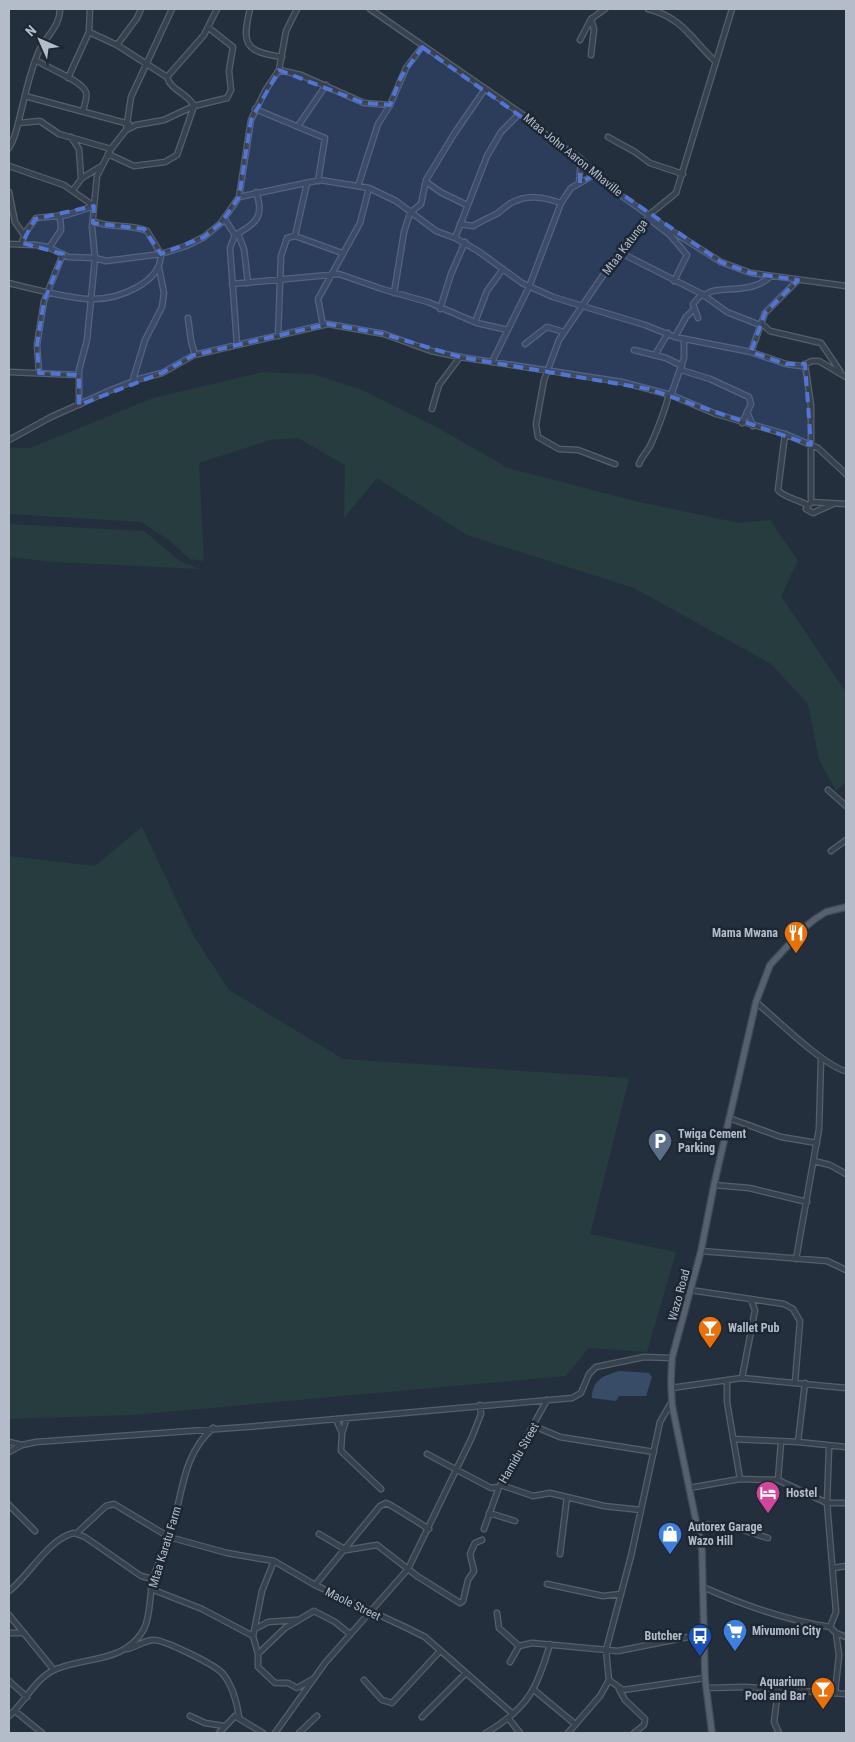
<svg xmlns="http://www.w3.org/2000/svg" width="855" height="1742" font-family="'Roboto Condensed',sans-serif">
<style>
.green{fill:#263c3f}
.water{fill:#394c67}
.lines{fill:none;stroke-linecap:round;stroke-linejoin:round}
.minor-casing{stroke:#565f6c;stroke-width:7}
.major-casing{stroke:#414a57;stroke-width:8}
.minor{stroke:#38414e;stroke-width:4.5}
.major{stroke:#56606e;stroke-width:5.5}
.marked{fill:#5274d3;fill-opacity:0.2;stroke:#5274d3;stroke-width:4;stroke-dasharray:10 6;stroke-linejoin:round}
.labels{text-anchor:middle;stroke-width:5;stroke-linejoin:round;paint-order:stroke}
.street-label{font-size:12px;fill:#b4bcc9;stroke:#1d2633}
.poi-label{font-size:12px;font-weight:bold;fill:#b4bcc9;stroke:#1d2633;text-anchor:start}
</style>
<rect width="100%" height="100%" fill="#242f3e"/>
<!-- green -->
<path class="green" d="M 263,372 L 312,374 L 360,389 L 440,429 L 508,468 L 635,501 L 739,523 L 770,520 L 798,561 L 781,596 L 846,692 L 846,783 L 836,790 L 819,760 L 808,704 L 771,664 L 634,588 L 467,535 L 377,478 L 344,518 L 345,465 L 298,438 L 270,440 L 199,463 L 204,561 L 190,559 L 170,541 L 141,522 L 9,514 L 9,448 L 30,448 L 153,398 Z
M 9,524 L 144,531 L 180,561 L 199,569 L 55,562 L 9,557 Z
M 142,827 L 193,935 L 229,990 L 343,1059 L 629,1078 L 590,1234 L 676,1252 L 647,1352 L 589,1348 L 566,1376 L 133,1415 L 9,1419 L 9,856 L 95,866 Z"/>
<!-- water -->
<path class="water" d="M 620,1371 L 649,1373 L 652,1377 L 646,1396 L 619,1396 L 616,1401 L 592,1398 C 592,1380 604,1375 620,1371 Z"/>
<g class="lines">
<defs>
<path id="minor" d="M 250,9 C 241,45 246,52 282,57
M 370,9 L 529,119 L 551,139 L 580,158 L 606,185 L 667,228 L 721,262 L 751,273 L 846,286
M 648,9 C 682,17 692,40 715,61
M 89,32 L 117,45 L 167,77 L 204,35 L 217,9
M 580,40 L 591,19
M 117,45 L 137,18 L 141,9
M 591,55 L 594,29 L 591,19 L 605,9
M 36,60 C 47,68 81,80 86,92 C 88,96 84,106 83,111
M 279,70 L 301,75 L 364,103 L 390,105
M 68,78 L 89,32 L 90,9
M 25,96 L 129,124
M 255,109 L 325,138 L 318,181
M 19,123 L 40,121 L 59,134 L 111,149
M 298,126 L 326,85
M 126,130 L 136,125 L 164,120 L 194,106 L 227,98 L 231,90 L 229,71 L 233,47 L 209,28
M 71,137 L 79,149 L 81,178
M 608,137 L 635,152 L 650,163 L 683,174
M 9,148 C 17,135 18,122 22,108 C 26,90 31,70 38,53 C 45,37 60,27 60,9
M 108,154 L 134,166 L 165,162 L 177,155 L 194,106 C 188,93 171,91 167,77
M 9,166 L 64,185 L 94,206
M 426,182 L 442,193 L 467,205
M 579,183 L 581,159
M 358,186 L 378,124 L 390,105 L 406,68 L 422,47
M 73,190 L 82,178 L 100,167
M 9,192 L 15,222 L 24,235
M 239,197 L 320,180 L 369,188 L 396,201 L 436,231 L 455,238 L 478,251 L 522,283 L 553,297 L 645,325 L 675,337 L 751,352 L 786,364 L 801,366 L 812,361 L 819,361 L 846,377
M 224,218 L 235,235 L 230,248 L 237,345
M 648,218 L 670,235 L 687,255 L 674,281
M 460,224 L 473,226 C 481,221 489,218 498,213 C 502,210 506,206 511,203 C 528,194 543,197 561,203
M 238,234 L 244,249 L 248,283
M 235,235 C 256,224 265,216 256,192
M 295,236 L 307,183
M 455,238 L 487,156 L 501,132 L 520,113
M 22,243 L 25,233 L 36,218 L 67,215 L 94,206
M 9,244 L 36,245 L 48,247 L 68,257 L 95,258 L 106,261 L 161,254 L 186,246 L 204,237 L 221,223 L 239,197 L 251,120 L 265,91 L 279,70 L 286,31 L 297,9
M 49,248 L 61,230 L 60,216
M 621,253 L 702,294 L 727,312 L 760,325
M 9,283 C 29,288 74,300 93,299 C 119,299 161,283 161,254 L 147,231 C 129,223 110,229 93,221
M 232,284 L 339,274 L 382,289 L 428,302 L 477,323 L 508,330
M 394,293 L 404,232 L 410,213 L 421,204 L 426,180 L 454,134 L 485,89
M 704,296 C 716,283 749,297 771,276
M 440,309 L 451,274 L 465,242
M 188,318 L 191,341 L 195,355
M 698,318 L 693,304 L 702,294
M 475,322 L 487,291 L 503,269
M 761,323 L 770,331 L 821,343 L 840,371
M 323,325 L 318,299 L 360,223 L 369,188
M 278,336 L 281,256 L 287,238 L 295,236 L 342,253
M 675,337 L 686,317 L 694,309
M 525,344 L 547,327 L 564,332
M 634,350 L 666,358 L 682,366
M 751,352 L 765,313 L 798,280
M 655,355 L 668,333
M 492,362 L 529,287 L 561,203 L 571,188 L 594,175
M 805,364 L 811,405 L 811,502
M 681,370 L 710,379 L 749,397 L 751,404 L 742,423
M 9,372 L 79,375
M 39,373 L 37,345 L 44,301 L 63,254
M 132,383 L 145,340 L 162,307 L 164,293 L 159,268
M 671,395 L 684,358 L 684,339
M 79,405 L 79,370 L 87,340 L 95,258 L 92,227 L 97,176 L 111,149 L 126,130 L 131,97 L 172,9
M 432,409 L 439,385 L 460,357
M 747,412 L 753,426
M 785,434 L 778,490 C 783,497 799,500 807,505
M 9,440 L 51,417 L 111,390 L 139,379 L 162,373 L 194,355 L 328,324 L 384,334 L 431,351 L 460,357 L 622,382 L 671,395 L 716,414 L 785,434 L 818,448 L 846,474
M 615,464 L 578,450 L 559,449 L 538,437 L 536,424 L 544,380 L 559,340 L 610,265 L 637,235 L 650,214 L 676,193 L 732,9
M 639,464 C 642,456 648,451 651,444 C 658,428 665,411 669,394
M 833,504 L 813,513 L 806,509 L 811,502 L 846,504
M 828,790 L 846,806
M 831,851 L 846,840
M 756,1002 C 775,1018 825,1067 846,1071
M 729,1118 L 781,1137 L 817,1143
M 814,1161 L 830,1165 L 846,1174
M 714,1185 L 749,1188 L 807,1202
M 701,1251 L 827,1261 L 846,1270
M 796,1259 L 819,1129 L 821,1059
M 690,1290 L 784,1304 L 793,1309 L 800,1321 L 795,1382
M 742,1378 L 755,1310 L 751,1300
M 727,1380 L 727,1402 L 740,1479
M 671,1388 L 742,1378 L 846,1388
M 347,1418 L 342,1433 L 341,1451 L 381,1489
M 336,1419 L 342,1433
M 534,1426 L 560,1437 L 654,1452
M 733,1439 L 798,1442 L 846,1447
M 9,1442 L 22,1445
M 798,1442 L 805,1383
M 829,1447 L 827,1503 L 836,1612 L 830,1627 L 836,1633 L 839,1655 L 835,1693
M 9,1452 L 22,1445 L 36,1442 L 258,1426 L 572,1398 L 581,1393 L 589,1374 L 596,1367 L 644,1357 L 672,1358
M 427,1454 L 491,1488 L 499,1487 L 547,1400
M 778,1480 L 781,1442
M 501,1485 L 533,1496 L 550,1493 L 604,1506 L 641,1510
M 689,1488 L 740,1479 L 778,1480 L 827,1503 L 846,1503
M 9,1505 L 35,1531
M 489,1513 L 515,1521
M 696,1524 L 731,1526 L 768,1538
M 484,1529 L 499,1487
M 77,1533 L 106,1506 L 114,1504 L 169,1537 L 227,1553 L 274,1561 L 315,1585 L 407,1628 L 425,1637 L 513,1714
M 319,1534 L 346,1550 L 377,1545 L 417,1576 L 460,1603 L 463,1601 L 468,1580 L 474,1571 L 470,1554 L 475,1543 L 482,1540
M 560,1554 L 567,1497
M 274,1561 L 262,1591 L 253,1636 L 258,1654 L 285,1628 L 314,1611 L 335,1622 L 350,1634
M 833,1568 L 846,1566
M 547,1584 L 603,1596 L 621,1594
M 315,1585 L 380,1506 L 386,1503 L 392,1506 L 429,1529
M 703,1587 C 745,1606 785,1620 830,1627
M 151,1589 L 202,1609 L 253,1636
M 9,1591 C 29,1576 49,1538 74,1533 L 85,1537 L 141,1576 L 153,1579
M 497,1613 L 499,1628 L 519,1646
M 9,1615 L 54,1670
M 255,1629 L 268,1622 L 296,1620
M 9,1633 L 24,1633
M 836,1633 L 846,1637
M 127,1649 C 136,1647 143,1641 153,1640 C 163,1639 216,1665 223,1674 C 232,1685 237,1703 239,1717
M 258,1654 L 258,1667 L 275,1683 L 288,1683 L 297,1688 L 313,1679
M 510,1662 L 519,1646 L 532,1643 L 618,1651 L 688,1637 L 704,1638
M 364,1680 L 382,1700 L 392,1703 L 440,1651
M 609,1680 L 623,1690 L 705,1678
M 9,1681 L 27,1697
M 706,1688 L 745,1687 L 846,1694
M 619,1689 L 625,1700 L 645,1719 L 644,1725 L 634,1733
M 534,1690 L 575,1724
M 778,1690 L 774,1722 L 779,1733
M 15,1711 L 42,1733
M 9,1716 C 24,1703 35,1679 54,1670 C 84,1656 125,1664 144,1629 C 151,1615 149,1596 153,1580 C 156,1566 164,1552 169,1538 C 183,1499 180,1457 213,1428
M 190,1716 L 205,1723 L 224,1726
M 422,1717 L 466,1673
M 509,1719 L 520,1733
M 219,1733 L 235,1716 L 263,1733
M 275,1733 L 325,1663 L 408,1569 L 472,1437 L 481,1414 L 480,1405
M 299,1733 L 317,1716
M 486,1733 C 528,1708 537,1689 550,1644
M 568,1733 L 600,1696 L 609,1680 L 606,1650 L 631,1556 L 660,1422 L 672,1401"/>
<path id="major" d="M 712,1733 L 705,1678 L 702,1550 L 672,1405 L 671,1380 L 672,1358 L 701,1251 L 714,1185 L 756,1002 L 770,965 L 804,928 L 815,919 L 826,912 L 846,907"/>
</defs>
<!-- minor casing -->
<use href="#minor" class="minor-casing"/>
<!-- major casing -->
<use href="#major" class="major-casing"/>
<!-- minor -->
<use href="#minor" class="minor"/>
<!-- major -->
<use href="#major" class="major"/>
</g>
<!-- marked area -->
<path class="marked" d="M 422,47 L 580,158 L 580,183 L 594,175 L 721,262 L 751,273 L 798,280 L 765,313 L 751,352 L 786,364 L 805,364 L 811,445 L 649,389 L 460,357 L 384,334 L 328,324 L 194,355 L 162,373 L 79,405 L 79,375 L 39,373 L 37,345 L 44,301 L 63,254 L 22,243 L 35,219 L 94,206 L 93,223 L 144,229 L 161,254 L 204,237 L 221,223 L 239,197 L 251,120 L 279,70 L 364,103 L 390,105 L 401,77 Z"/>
<!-- icons -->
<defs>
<symbol id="restaurant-pin" viewBox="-11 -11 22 30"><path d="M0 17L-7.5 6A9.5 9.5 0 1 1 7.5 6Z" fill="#e8710a" stroke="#1d2633"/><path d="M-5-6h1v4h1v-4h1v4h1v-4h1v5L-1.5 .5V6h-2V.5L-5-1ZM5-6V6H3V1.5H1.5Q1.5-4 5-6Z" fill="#fff"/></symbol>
<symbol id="parking-pin" viewBox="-11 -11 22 30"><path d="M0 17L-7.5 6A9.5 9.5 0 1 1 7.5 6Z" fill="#5c6f8a" stroke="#1d2633"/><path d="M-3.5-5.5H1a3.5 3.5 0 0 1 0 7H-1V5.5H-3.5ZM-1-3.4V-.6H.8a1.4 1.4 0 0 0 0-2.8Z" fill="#fff"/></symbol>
<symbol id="bar-pin" viewBox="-11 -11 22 30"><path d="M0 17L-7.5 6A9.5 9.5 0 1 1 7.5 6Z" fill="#e8710a" stroke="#1d2633"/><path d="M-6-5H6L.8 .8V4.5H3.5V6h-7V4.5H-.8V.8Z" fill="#fff"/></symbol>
<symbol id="hotel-pin" viewBox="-11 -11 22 30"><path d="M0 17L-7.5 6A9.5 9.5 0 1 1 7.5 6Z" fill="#d1479c" stroke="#1d2633"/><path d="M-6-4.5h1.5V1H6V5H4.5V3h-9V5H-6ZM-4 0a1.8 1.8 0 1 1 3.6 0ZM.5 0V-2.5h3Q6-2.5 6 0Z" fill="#fff"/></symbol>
<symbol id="shop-pin" viewBox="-11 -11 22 30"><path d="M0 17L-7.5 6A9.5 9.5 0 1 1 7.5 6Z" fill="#3f7fe0" stroke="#1d2633"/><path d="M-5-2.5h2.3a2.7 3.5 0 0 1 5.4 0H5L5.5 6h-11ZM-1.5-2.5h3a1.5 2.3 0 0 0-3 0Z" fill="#fff"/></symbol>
<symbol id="supermarket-pin" viewBox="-11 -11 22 30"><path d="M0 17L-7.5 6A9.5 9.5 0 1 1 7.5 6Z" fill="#3f7fe0" stroke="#1d2633"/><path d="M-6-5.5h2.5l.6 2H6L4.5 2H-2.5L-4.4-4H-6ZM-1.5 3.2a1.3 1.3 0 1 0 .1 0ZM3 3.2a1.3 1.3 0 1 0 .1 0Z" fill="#fff"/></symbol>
<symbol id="bus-pin" viewBox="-11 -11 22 30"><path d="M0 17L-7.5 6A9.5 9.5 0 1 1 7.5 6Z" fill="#1a4fb4" stroke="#1d2633"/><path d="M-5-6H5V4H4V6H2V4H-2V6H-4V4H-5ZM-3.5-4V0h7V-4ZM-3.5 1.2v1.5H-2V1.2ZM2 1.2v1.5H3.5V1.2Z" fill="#fff"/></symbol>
</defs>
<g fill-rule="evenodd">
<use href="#restaurant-pin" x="782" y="919" width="28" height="38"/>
<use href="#parking-pin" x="646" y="1127" width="28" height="38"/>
<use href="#bar-pin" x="696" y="1314" width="28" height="38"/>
<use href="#hotel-pin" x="754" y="1479" width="28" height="38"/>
<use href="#shop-pin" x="656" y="1520" width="28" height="38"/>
<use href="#supermarket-pin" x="721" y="1617" width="28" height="38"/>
<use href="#bus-pin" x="686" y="1622" width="28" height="38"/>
<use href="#bar-pin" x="809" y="1675" width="28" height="38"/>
</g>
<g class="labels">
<!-- street labels -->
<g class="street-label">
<text transform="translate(573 155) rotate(39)" y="4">Mtaa John Aaron Mhaville</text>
<text transform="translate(625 247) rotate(-53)" y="4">Mtaa Katunga</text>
<text transform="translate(679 1295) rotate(-75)" y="4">Wazo Road</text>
<text transform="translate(519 1453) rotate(-60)" y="4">Hamidu Street</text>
<text transform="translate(165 1547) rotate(-73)" y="4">Mtaa Karatu Farm</text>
<text transform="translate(353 1604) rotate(26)" y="4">Maole Street</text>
</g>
<!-- poi labels -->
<g class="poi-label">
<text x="778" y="937" text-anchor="end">Mama Mwana</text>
<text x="678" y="1138">Twiga Cement<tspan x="678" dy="14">Parking</tspan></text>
<text x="728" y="1332">Wallet Pub</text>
<text x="786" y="1497">Hostel</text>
<text x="688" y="1531">Autorex Garage<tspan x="688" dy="14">Wazo Hill</tspan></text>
<text x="752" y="1635">Mivumoni City</text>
<text x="682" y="1640" text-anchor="end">Butcher</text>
<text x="806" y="1686" text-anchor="end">Aquarium<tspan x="806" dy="14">Pool and Bar</tspan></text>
</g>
</g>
<!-- border -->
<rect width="855" height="1742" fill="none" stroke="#b4bcc9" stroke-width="20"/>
<!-- north arrow -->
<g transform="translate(40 40) rotate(315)" stroke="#1d2633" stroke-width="4" paint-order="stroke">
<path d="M0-4L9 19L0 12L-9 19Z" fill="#b4bcc9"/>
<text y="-8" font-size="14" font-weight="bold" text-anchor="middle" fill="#b4bcc9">N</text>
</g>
</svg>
